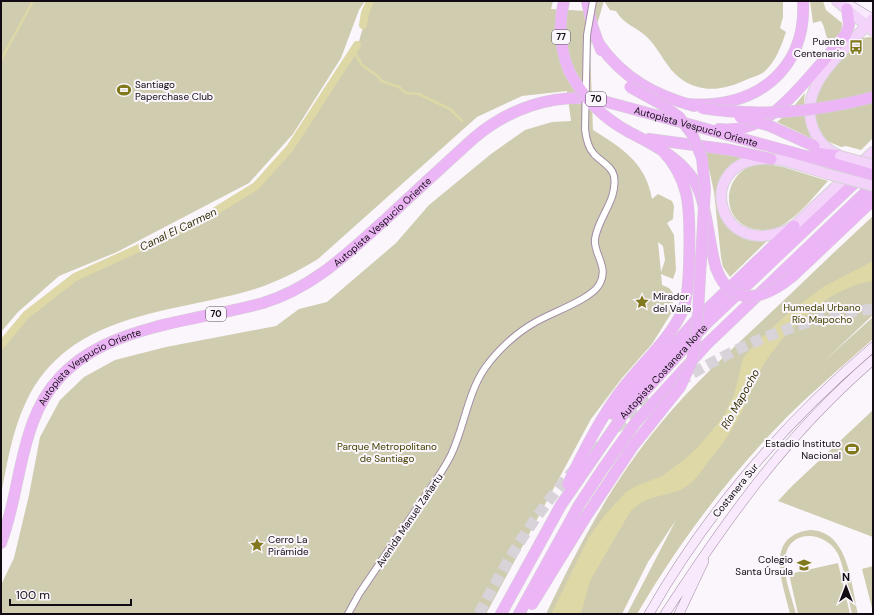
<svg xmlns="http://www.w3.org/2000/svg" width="874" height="615" font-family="'DM Sans',sans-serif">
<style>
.green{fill:#cfccaf;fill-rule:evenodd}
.water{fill:#ddd8a6}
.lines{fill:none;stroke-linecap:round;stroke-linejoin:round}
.stream{stroke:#ddd8a6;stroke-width:2.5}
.canal{stroke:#ddd8a6;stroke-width:8}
.highway-tunnel{stroke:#d8d3d9;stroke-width:11;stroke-dasharray:11 5.5;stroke-linecap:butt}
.street-casing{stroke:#a28da5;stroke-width:8}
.secondary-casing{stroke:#a28da5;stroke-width:10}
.primary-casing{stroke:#d5d3d5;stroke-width:12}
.highway-casing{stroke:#d5d3d5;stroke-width:12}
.street{stroke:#fff;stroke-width:6}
.secondary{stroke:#f9e9fc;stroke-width:9}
.primary{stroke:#f4d3fa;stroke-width:10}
.highway{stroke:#ecb5f6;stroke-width:11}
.street-bridge-casing{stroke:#a28da5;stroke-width:8;stroke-linecap:butt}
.primary-bridge-casing{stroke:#d5d3d5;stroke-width:12;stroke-linecap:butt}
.highway-bridge-casing{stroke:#d5d3d5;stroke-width:12;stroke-linecap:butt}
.street-bridge{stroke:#fff;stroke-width:6}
.primary-bridge{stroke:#f4d3fa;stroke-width:10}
.highway-bridge{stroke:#ecb5f6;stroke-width:11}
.labels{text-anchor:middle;stroke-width:4;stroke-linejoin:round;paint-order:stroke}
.shield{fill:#fbf6fc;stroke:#59525a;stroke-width:1}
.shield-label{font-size:9px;font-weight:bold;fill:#130b14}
.poi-label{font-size:10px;fill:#130b14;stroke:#fbf6fc;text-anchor:end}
.street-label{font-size:10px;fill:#130b14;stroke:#fbf6fc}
.park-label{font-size:10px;fill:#464101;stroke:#fbf6fc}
.water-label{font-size:11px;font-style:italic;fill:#353108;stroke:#fbf6fc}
</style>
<rect width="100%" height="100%" fill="#fbf6fc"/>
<!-- green -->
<path class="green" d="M 1,1 L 365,1 L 359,10 L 341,58 L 293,134 L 249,183 L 117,252 L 59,276 L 18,312 L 1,332 Z
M 371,1 L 553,1 L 551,9 L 587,11 L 589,1 L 783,1 L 783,17 L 780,28 L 786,32 C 781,47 776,61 764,72 C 760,75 753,77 748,79 C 725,90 703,94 681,79 C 666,68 660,50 648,38 C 637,27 624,25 616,11 L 610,10 L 604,1 L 590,48 L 593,130 C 622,148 646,163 652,199 L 658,194 L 672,201 L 674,206 L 673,219 L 667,223 L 674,235 L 676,270 L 673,279 L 661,274 L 662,285 L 669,288 L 673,293 L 672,312 L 652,344 L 622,378 L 591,419 L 486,614 L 1,614 L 1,585 L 14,558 L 29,495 L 40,437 L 60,400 L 84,377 L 115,360 L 166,347 L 276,326 L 299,309 L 327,302 L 396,243 L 429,205 L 491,154 L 525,130 L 552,122 L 571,121 L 567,91 L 522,96 L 477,117 L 318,259 C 298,271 277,282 255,289 C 172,314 69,311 26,402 C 12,431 7,464 1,495 L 1,349 L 28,317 L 77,279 L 202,222 L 258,188 L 292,150 L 356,51 ZM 658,242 L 663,246 L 665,260 L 661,272 Z
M 810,1 L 823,1 L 826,10 L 842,23 C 842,33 838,37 830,42 C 824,35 826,28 821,21 L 813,23 Z
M 870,37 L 873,38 L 873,138 L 861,150 L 846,146 L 841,147 L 825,140 L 817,131 L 813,103 L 825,78 L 856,42 L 861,38 Z
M 805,93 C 802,112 805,125 815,140 L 777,122 L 789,112 Z
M 705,150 L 748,156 C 735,162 722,171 718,186 C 712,207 725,231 745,239 C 752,242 760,241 767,241 L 730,277 L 723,267 L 721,257 L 714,192 Z
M 761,163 L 783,167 L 828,181 C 814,196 799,216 781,226 C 776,229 769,230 763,230 C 718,230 718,170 761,163 Z
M 873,216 L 873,315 L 824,361 L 873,317 L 873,339 C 844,365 813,391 785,419 C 728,477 678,544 637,614 L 627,614 L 676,520 L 648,562 L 622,614 L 546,614 C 578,547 613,480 661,423 C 692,385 728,353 763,320 C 800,285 836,250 873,216 Z
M 873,410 L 873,537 L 778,501 L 791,487 Z
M 810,530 C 849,531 851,584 858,614 L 852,614 C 848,597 845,569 838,554 C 826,531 790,528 785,557 C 782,574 792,597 796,614 L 790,614 C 783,584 763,536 810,530 Z
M 838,563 L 850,614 L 798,614 L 789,574 Z
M 873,566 L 873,608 L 872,608 L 862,569 Z"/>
<!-- water -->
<path class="water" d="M 873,261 L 873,281 C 829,286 783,332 761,369 C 755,380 751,393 745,405 C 734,428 721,447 705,466 C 701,471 697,478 692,482 C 672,500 651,490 630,512 L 590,581 L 581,614 L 551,614 L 589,537 L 605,515 L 626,492 L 636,486 L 662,476 L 685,459 L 699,446 L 723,417 L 734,395 L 743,358 L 756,343 L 786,315 L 823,287 Z"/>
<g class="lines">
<!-- stream -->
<path class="stream" d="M 353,50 L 362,65 L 379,77 L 381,81 L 399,87 L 406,93 L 419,94 L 450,109 L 462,121
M 1,60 L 33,1"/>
<!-- canal -->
<path class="canal" d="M 363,25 L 365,13 L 370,1
M 1,345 L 26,315 L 75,277 L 201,220 L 256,186 L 290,148 L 357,45"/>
<!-- highway-tunnel -->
<path class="highway-tunnel" d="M 679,382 C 735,346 807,316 873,309
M 616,428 L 655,398
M 479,614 C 511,551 550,490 602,441"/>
<defs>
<path id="street" d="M 348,614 L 359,594 C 380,563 401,532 422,501 C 432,486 443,471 451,455 C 464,428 468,392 485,368 C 497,351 516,333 534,323 C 550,313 590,300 599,285 C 610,267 593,254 595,239 C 598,217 618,200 614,176 C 612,166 600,161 594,154 C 588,148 586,138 585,129"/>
<path id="secondary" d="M 843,1 L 873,19
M 649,614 C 707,512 784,423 873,347
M 665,614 C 727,519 786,435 873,360
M 679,614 L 704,561"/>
<path id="primary" d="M 837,1 L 873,31
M 840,156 C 828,151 818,141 813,128 C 796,84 848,49 872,19
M 828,174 C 809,169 782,157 763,159 C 691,163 719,268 794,226 L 873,152"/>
<g id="highway">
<path d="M 564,1 C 558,25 560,48 569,71"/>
<path d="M 587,1 L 592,25 L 601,50"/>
<path d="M 599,44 C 623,78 654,95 694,106"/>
<path d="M 687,104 C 754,110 807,71 803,1"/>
<path d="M 719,129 C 761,134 787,102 812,74 C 823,61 835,48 846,34 L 849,25 L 847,9"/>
<path d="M 629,132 C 656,146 689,162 700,193 C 708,217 709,244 716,268"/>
<path d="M 649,139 L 731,150 L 771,159"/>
<path d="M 814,153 L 840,156"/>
<path d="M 794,275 L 873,200"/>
<path d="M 613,414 L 698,318 L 794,226"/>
<path d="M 568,484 C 583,452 599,420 620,392 C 640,365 669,341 683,310 C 691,291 691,214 686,193 C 682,177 674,163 663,151"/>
<path id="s1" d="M 1,543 C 16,504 18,461 33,422 C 68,325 179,326 263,303 C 313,288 348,253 386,219 C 415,192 444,165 474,138 C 508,109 551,94 596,99 L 835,164"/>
<path d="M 532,604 L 585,518"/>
<path id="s2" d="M 501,614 L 561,505 L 623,415 L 707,323 L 862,176"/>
<path d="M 519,614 L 579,505 L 602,470 L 636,422 L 707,344 L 873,185"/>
</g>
</defs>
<!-- street casing -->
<use href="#street" class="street-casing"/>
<!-- secondary casing -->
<use href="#secondary" class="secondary-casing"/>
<!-- primary casing -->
<use href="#primary" class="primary-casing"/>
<!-- highway casing -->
<use href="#highway" class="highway-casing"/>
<!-- street -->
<use href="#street" class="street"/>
<!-- secondary -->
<use href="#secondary" class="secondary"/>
<!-- primary -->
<use href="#primary" class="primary"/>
<!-- highway -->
<use href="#highway" class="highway"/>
<defs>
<path id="street-bridge" d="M 585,129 L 587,35 L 593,1"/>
<path id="primary-bridge" d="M 840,156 L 873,165
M 828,174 L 873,186"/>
<path id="highway-bridge" d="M 569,71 C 583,98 603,118 629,132
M 702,108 C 760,117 817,112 873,97
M 740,117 L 770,126 L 814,146
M 835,164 L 873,175
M 716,268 C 732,311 767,298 794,275
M 585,518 L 633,446 L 680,387 L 692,361 L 697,330 L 705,189 L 702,158 L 692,134 L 679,117 L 661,104 L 630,87"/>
</defs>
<!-- street-bridge casing -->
<use href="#street-bridge" class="street-bridge-casing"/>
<!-- primary-bridge casing -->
<use href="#primary-bridge" class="primary-bridge-casing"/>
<!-- highway-bridge casing -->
<use href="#highway-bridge" class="highway-bridge-casing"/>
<!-- street-bridge -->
<use href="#street-bridge" class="street-bridge"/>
<!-- primary-bridge -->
<use href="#primary-bridge" class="primary-bridge"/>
<!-- highway-bridge -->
<use href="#highway-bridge" class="highway-bridge"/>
</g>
<!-- icons -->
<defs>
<symbol id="bus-bare" viewBox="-9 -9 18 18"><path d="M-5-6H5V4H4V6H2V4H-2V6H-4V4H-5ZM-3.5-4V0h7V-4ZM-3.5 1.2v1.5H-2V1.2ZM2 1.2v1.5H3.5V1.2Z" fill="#81791d" stroke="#fbf6fc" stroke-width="2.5" paint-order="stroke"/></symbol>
<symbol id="stadium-bare" viewBox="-9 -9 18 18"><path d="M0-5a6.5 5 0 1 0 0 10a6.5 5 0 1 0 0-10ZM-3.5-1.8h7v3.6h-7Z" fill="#81791d" stroke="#fbf6fc" stroke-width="2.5" paint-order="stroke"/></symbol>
<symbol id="sight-bare" viewBox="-9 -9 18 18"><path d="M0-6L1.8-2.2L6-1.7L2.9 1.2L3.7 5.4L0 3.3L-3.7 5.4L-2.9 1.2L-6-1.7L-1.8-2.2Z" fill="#81791d" stroke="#fbf6fc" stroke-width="2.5" paint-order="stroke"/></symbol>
<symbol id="school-bare" viewBox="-9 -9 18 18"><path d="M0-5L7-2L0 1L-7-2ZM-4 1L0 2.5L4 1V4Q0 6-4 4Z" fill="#81791d" stroke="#fbf6fc" stroke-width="2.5" paint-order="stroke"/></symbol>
</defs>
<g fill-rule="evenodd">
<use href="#bus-bare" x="846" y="37" width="20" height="20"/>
<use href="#stadium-bare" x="114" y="80" width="20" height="20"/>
<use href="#sight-bare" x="632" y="292" width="20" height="20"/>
<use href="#stadium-bare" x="842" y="439" width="20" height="20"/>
<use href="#sight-bare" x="247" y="535" width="20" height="20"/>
<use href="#school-bare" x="794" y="555" width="20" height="20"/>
</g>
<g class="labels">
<!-- shield labels -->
<g class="shield">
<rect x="552" y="30" width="18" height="14" rx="3"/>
<rect x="586" y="92" width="20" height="14" rx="3"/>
<rect x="206" y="307" width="20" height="14" rx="3"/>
</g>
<g class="shield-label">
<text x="561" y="40">77</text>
<text x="596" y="102">70</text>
<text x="216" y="317">70</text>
</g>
<!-- poi labels -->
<g class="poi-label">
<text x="845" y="45">Puente<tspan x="845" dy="12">Centenario</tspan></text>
<text x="135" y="88" text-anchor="start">Santiago<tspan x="135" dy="12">Paperchase Club</tspan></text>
<text x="653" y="300" text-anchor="start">Mirador<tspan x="653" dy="12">del Valle</tspan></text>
<text x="841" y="447">Estadio Instituto<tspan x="841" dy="12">Nacional</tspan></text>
<text x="268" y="543" text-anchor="start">Cerro La<tspan x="268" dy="12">Pirámide</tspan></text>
<text x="793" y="563">Colegio<tspan x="793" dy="12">Santa Úrsula</tspan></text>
</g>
<!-- street labels -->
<g class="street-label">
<text dy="4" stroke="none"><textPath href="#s1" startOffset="903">Autopista Vespucio Oriente</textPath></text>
<text dy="4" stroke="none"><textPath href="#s1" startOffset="543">Autopista Vespucio Oriente</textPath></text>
<text dy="4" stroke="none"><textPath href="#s1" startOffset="208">Autopista Vespucio Oriente</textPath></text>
<text dy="4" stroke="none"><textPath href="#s2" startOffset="293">Autopista Costanera Norte</textPath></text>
<text transform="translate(735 490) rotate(-51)" y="4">Costanera Sur</text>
<text transform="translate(409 520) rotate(-56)" y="4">Avenida Manuel Zañartu</text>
</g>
<!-- park labels -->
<g class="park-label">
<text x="822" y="311">Humedal Urbano<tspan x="822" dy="12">Río Mapocho</tspan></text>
<text x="387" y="450">Parque Metropolitano<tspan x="387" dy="12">de Santiago</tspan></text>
</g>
<!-- water labels -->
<g class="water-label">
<text transform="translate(178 229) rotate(-26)" y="4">Canal El Carmen</text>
<text transform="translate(740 399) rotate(-61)" y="4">Río Mapocho</text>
</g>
</g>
<!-- border -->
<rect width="874" height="615" fill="none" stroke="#130b14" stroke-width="4"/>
<!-- north arrow -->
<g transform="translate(846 587)" stroke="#fbf6fc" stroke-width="3" paint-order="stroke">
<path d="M0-3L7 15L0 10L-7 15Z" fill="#130b14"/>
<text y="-6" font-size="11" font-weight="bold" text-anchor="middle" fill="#130b14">N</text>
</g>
<!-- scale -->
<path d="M10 599v6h121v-6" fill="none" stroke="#130b14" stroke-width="2"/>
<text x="16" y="599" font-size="12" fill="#130b14" stroke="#fbf6fc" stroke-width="3" paint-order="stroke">100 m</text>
</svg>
